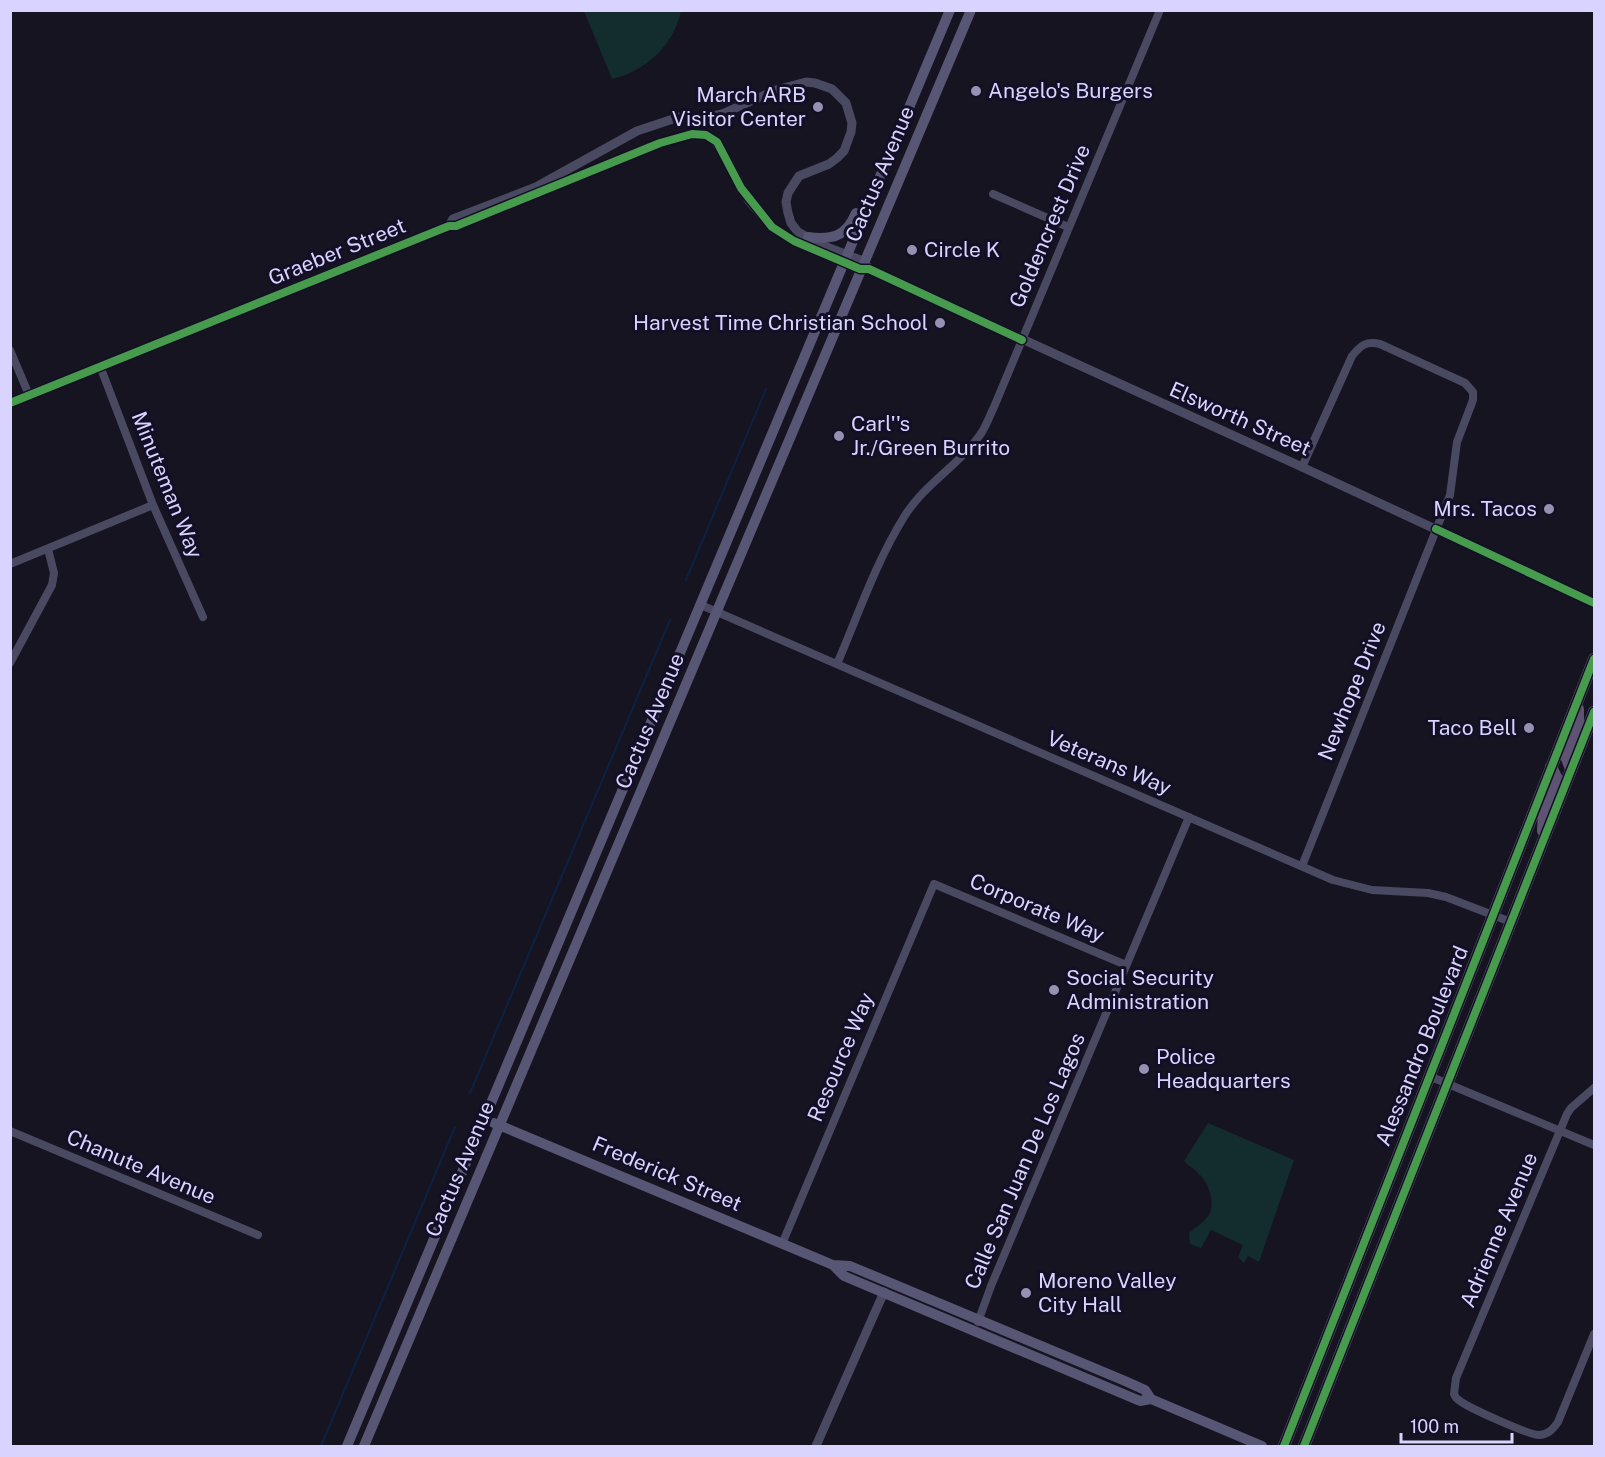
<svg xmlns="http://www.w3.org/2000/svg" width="1605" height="1457" font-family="'Public Sans',sans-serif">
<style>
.green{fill:#132c2d}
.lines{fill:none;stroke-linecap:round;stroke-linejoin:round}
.stream{stroke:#0d2144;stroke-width:2}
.minor{stroke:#4a4962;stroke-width:8}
.tertiary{stroke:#4a4962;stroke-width:9}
.secondary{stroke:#575674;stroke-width:10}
.primary{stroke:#5e5373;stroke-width:12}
.cycleway-casing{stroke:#130f26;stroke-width:11}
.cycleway{stroke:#469c4c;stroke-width:8}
.poi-dot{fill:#9591b1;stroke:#130f26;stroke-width:2}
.labels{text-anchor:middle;stroke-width:6;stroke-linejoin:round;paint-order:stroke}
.poi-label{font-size:21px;fill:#d9d4ff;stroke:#130f26;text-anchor:start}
.street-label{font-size:21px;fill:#d9d4ff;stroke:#130f26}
</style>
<rect width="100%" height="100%" fill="#161421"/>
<!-- green -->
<path class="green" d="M 584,11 L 681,11 C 674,45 646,71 612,79 Z
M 1208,1123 L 1294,1160 L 1259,1262 L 1248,1256 L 1244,1263 L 1238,1257 L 1243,1245 L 1211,1230 L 1201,1248 L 1190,1244 L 1189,1233 C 1196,1227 1206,1221 1210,1213 C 1215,1200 1208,1182 1198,1173 C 1194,1168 1188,1166 1184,1161 Z"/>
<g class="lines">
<!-- stream -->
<path class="stream" d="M 686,580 L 766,389
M 470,1093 L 670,620
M 321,1446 L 455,1127"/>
<!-- minor -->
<path class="minor" d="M 993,194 L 1068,227
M 10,350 L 29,395
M 100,366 L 153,505 L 203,617
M 10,564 L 153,505
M 701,605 L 1333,880 L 1372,890 L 1428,893 L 1446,897 L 1511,922
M 10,663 L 52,585 L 54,573 L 48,549
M 837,664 C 858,615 876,562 904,517 C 924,484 961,464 982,432 C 987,424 990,415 994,407 L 1160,10
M 1302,866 L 1450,495 L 1457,442 L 1473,400 L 1473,392 L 1465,383 L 1380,344 C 1366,341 1361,345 1352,356 L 1302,467
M 1429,1076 L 1594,1145
M 1594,1088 L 1571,1108 L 1567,1114 L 1456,1378 L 1454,1394 C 1456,1398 1456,1398 1460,1401 C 1469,1408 1529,1435 1539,1435 C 1548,1435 1553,1429 1558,1422 L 1594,1334
M 10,1131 L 258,1235
M 782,1244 L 934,884 L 1126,965
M 978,1322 L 991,1286 L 1189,817"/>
<!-- tertiary -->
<path class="tertiary" d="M 449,226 L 453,219 L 536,187 L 637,131 L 679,117 L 701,119 L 722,114 L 776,90 L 806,82 L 815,83 L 832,89 L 846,103 L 852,123 L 851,132 L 844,151 L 837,158 L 829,164 L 799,176 L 788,193 L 786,202 L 788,213 L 791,223 L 798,232 L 819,244 L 863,261 L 867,266
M 10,403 L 449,226 L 456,226 L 660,143 L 692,134 L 706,135 L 712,138 L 723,152 L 749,201 L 772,227 L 794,241 L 860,269 L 869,269 L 1302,467 L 1594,603
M 816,1446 L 884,1292"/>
<!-- secondary -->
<path class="secondary" d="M 808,237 C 832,240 846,237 856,213
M 494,1123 L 833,1265 L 850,1266 L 1125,1381 L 1145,1390 L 1151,1399 L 1262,1446
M 833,1265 L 844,1276 L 1140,1401 L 1151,1399
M 347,1446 L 950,10
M 364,1446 L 971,10"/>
<!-- primary -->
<path class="primary" d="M 1571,769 L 1566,756 L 1578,724 L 1578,709
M 1543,831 L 1544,811 L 1557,779 L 1551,767
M 1284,1446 L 1594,659
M 1304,1446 L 1594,712"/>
<defs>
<path id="cycleway" d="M 10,403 L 449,226 L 456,226 L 660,143 L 692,134 L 706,135 L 717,142 L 741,188 L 772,227 L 794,241 L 860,269 L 869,269 L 1022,340
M 1436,529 L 1594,603
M 1284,1446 L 1594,659
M 1304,1446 L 1594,712"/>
</defs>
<!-- cycleway casing -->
<use href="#cycleway" class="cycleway-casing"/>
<!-- cycleway -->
<use href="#cycleway" class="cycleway"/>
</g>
<!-- markers -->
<g class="poi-dot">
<circle cx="976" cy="91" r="6"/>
<circle cx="818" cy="107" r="6"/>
<circle cx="912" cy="250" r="6"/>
<circle cx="940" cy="323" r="6"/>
<circle cx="839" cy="436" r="6"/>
<circle cx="1549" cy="509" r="6"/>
<circle cx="1529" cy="728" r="6"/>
<circle cx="1054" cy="990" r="6"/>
<circle cx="1144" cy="1069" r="6"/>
<circle cx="1026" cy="1293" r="6"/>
</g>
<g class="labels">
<!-- poi labels -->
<g class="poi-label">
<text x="988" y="98">Angelo's Burgers</text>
<text x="806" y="102" text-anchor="end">March ARB<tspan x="806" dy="24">Visitor Center</tspan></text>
<text x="924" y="257">Circle K</text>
<text x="928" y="330" text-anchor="end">Harvest Time Christian School</text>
<text x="851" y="431">Carl''s<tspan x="851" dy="24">Jr./Green Burrito</tspan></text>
<text x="1537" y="516" text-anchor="end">Mrs. Tacos</text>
<text x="1517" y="735" text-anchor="end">Taco Bell</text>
<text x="1066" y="985">Social Security<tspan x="1066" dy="24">Administration</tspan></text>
<text x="1156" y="1064">Police<tspan x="1156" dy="24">Headquarters</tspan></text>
<text x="1038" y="1288">Moreno Valley<tspan x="1038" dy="24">City Hall</tspan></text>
</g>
<!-- street labels -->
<g class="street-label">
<text transform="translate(880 174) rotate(-67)" y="7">Cactus Avenue</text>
<text transform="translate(1050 226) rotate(-67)" y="7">Goldencrest Drive</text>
<text transform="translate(337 252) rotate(-22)" y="7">Graeber Street</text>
<text transform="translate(1240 419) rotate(24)" y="7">Elsworth Street</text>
<text transform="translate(167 485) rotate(68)" y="7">Minuteman Way</text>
<text transform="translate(1352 691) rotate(-68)" y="7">Newhope Drive</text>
<text transform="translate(650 721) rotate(-67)" y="7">Cactus Avenue</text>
<text transform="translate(1109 763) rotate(23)" y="7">Veterans Way</text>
<text transform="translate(1037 908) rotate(23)" y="7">Corporate Way</text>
<text transform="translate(1422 1046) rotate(-68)" y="7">Alessandro Boulevard</text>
<text transform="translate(841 1057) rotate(-67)" y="7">Resource Way</text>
<text transform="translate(1025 1161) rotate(-67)" y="7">Calle San Juan De Los Lagos</text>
<text transform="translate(141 1167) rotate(23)" y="7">Chanute Avenue</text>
<text transform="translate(460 1169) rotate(-67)" y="7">Cactus Avenue</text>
<text transform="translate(667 1174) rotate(23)" y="7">Frederick Street</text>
<text transform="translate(1499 1230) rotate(-67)" y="7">Adrienne Avenue</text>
</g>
</g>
<!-- border -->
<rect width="1605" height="1457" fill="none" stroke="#d9d4ff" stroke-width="24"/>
<!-- scale -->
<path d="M1401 1433v9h111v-9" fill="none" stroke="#d9d4ff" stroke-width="3"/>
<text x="1410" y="1433" font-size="18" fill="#d9d4ff" stroke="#130f26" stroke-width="4.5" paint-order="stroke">100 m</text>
</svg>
